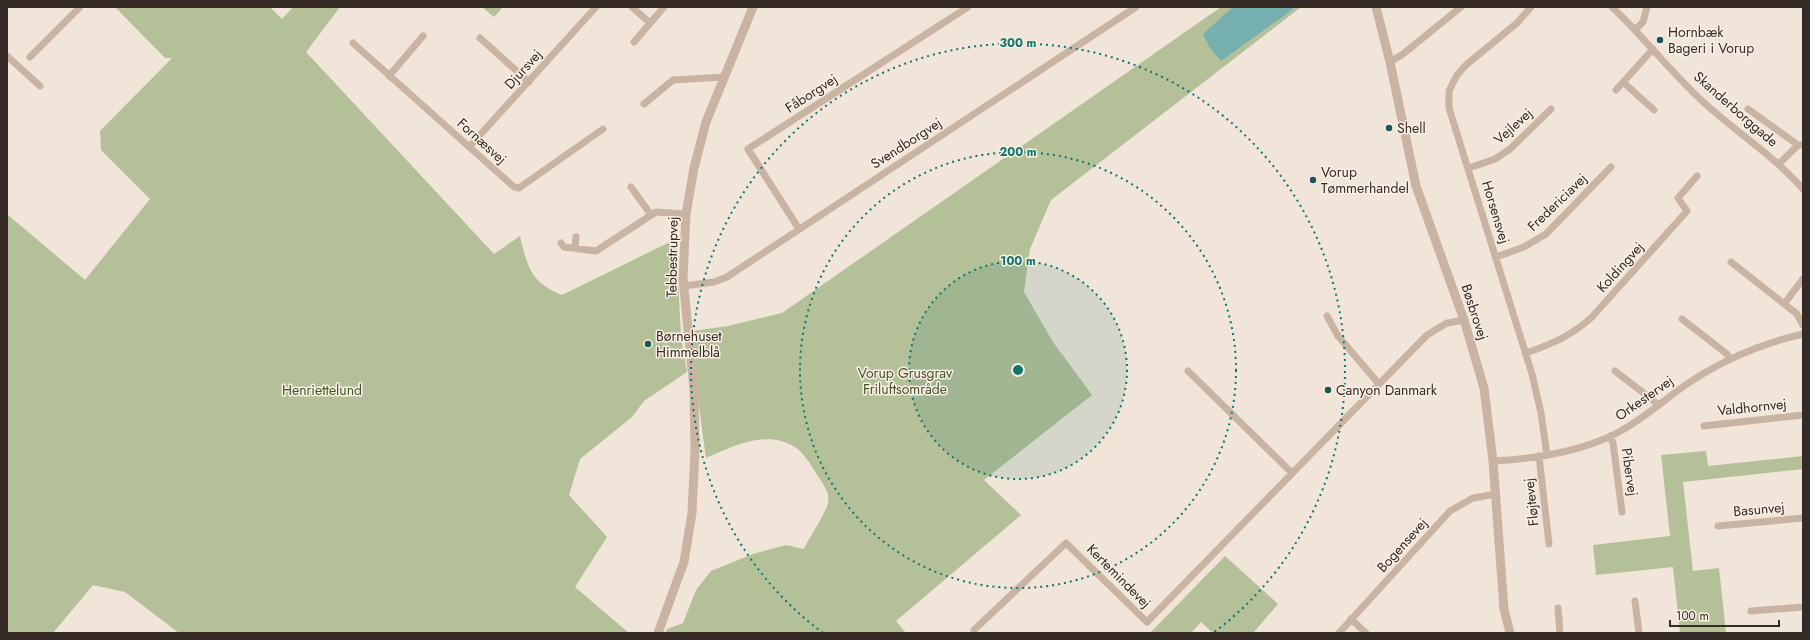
<svg xmlns="http://www.w3.org/2000/svg" width="1810" height="640" font-family="Jost,sans-serif">
<style>
.green{fill:#b4c098}
.water{fill:#76afaf}
.lines{fill:none;stroke-linecap:round;stroke-linejoin:round}
.minor{stroke:#c9b4a4;stroke-width:7}
.tertiary{stroke:#c9b4a4;stroke-width:9}
.ring{fill:none;stroke:#0f766e;stroke-width:2;stroke-dasharray:2 4}
.poi-dot{fill:#1b5557;stroke:#f9efe4;stroke-width:1.5}
.labels{text-anchor:middle;stroke-width:3;stroke-linejoin:round;paint-order:stroke}
.poi-label{font-size:14px;fill:#352a26;stroke:#f9efe4;text-anchor:start}
.street-label{font-size:14px;fill:#352a26;stroke:#f9efe4}
.park-label{font-size:14px;fill:#455329;stroke:#f9efe4}
.centre{fill:#0f766e;stroke:#f9efe4;stroke-width:2}
.ring-label{font-size:12px;text-anchor:middle;font-weight:bold;fill:#0f766e;stroke:#f9efe4;stroke-width:3;stroke-linejoin:round;paint-order:stroke}
</style>
<rect width="100%" height="100%" fill="#f1e4d8"/>
<!-- green -->
<path class="green" d="M 115,7 L 270,7 L 282,19 L 293,7 L 340,7 L 306,52 L 494,254 L 520,236 C 527,266 531,283 562,295 L 676,239 L 681,337 L 687,372 L 644,401 L 632,417 L 580,459 L 569,495 L 607,537 L 575,587 L 629,633 L 179,633 L 125,592 L 93,585 L 53,633 L 7,633 L 7,216 L 8,215 L 85,280 L 150,199 L 101,150 L 100,131 L 172,58 L 165,58 Z
M 482,7 L 503,7 L 494,17 Z
M 1221,7 L 1301,7 L 1051,200 L 1030,249 L 1024,292 L 1053,342 L 1092,395 L 984,480 L 1021,515 L 896,621 L 906,633 L 665,633 L 667,629 L 683,623 L 696,590 L 711,571 L 753,554 L 786,545 L 804,549 C 809,538 826,513 828,503 C 831,492 821,482 816,473 C 811,465 803,452 795,447 C 767,429 733,446 706,458 L 699,407 L 693,331 L 728,326 L 782,313 Z
M 1706,451 L 1708,466 L 1803,456 L 1803,469 L 1683,482 L 1693,571 L 1719,568 L 1726,633 L 1680,633 L 1673,567 L 1596,575 L 1593,545 L 1670,536 L 1661,455 Z
M 1225,556 L 1278,604 L 1253,633 L 1213,633 L 1201,622 L 1191,633 L 1151,632 Z"/>
<!-- water -->
<path class="water" d="M 1233,7 L 1292,7 L 1292,10 L 1221,61 L 1210,48 L 1203,34 Z"/>
<g class="lines">
<!-- minor -->
<path class="minor" d="M 632,7 L 650,23
M 1531,7 L 1517,23 L 1466,65 L 1457,75 L 1449,91 L 1449,108 L 1532,374 L 1541,413 L 1547,455
M 1612,7 C 1643,36 1669,70 1700,99 C 1734,131 1771,153 1803,189
M 1636,29 L 1643,22 L 1647,7
M 480,38 L 529,82
M 634,42 L 664,7
M 353,43 L 514,187 L 519,188 L 603,129
M 7,56 L 40,86
M 30,57 L 80,7
M 1390,62 L 1403,54 L 1461,7
M 389,76 L 423,36
M 1623,82 L 1654,110
M 1616,90 L 1653,49
M 644,104 L 673,80 L 724,77
M 1748,109 L 1798,145 L 1803,145
M 469,147 L 596,7
M 1780,163 L 1798,145
M 1469,168 L 1495,159 L 1510,149 L 1551,109
M 631,187 L 651,215
M 799,229 L 748,149 L 968,7
M 561,243 L 564,247 L 596,251 L 656,212 L 686,214
M 575,248 L 576,237
M 1496,257 L 1524,247 L 1546,234 L 1611,167
M 1731,262 L 1797,314 L 1803,325
M 684,286 L 714,282 L 727,277 L 1136,7
M 1784,304 L 1803,279
M 1327,316 L 1338,336 L 1379,384
M 1682,319 L 1727,354 L 1730,359
M 1526,353 C 1552,344 1571,336 1592,317 L 1687,211 L 1678,198 L 1697,176
M 1188,371 L 1292,473
M 1615,371 L 1659,405
M 1704,426 L 1803,415
M 1610,436 L 1613,443 L 1622,512
M 1539,456 L 1549,544
M 1493,461 C 1532,459 1573,453 1609,437 C 1637,424 1659,404 1684,386 C 1720,361 1760,344 1803,334
M 1718,526 L 1803,518
M 1635,601 L 1639,633
M 1558,608 L 1560,633
M 1751,611 L 1803,607
M 1351,619 L 1366,633
M 974,630 L 1066,543 L 1147,622 L 1427,335 L 1447,323 L 1464,320
M 1339,633 L 1450,511 L 1473,498 L 1496,494"/>
<!-- tertiary -->
<path class="tertiary" d="M 1376,7 L 1390,62 L 1416,186 L 1464,320 L 1484,388 L 1493,461 L 1504,609 L 1510,633
M 658,633 L 684,562 L 692,513 L 695,450 L 694,389 L 683,279 L 686,214 L 694,168 L 706,122 L 753,7"/>
</g>
<!-- distance rings -->
<circle cx="1018" cy="370" r="109" fill="#0f766e" fill-opacity=".12"/>
<g class="ring">
<circle cx="1018" cy="370" r="109"/>
<circle cx="1018" cy="370" r="218"/>
<path d="M823 633A327 327 0 1 1 1213 633"/>
</g>
<!-- markers -->
<g class="poi-dot">
<circle cx="1660" cy="40" r="4"/>
<circle cx="1389" cy="128" r="4"/>
<circle cx="1313" cy="180" r="4"/>
<circle cx="648" cy="344" r="4"/>
<circle cx="1328" cy="390" r="4"/>
</g>
<g class="labels">
<!-- poi labels -->
<g class="poi-label">
<text x="1668" y="37">Hornbæk<tspan x="1668" dy="16">Bageri i Vorup</tspan></text>
<text x="1397" y="133">Shell</text>
<text x="1321" y="177">Vorup<tspan x="1321" dy="16">Tømmerhandel</tspan></text>
<text x="656" y="341">Børnehuset<tspan x="656" dy="16">Himmelblå</tspan></text>
<text x="1336" y="395">Canyon Danmark</text>
</g>
<!-- street labels -->
<g class="street-label">
<text transform="translate(523 69) rotate(-48)" y="5">Djursvej</text>
<text transform="translate(811 93) rotate(-33)" y="5">Fåborgvej</text>
<text transform="translate(1736 109) rotate(41)" y="5">Skanderborggade</text>
<text transform="translate(1513 126) rotate(-42)" y="5">Vejlevej</text>
<text transform="translate(482 141) rotate(42)" y="5">Fornæsvej</text>
<text transform="translate(906 143) rotate(-33)" y="5">Svendborgvej</text>
<text transform="translate(1557 202) rotate(-44)" y="5">Fredericiavej</text>
<text transform="translate(1496 212) rotate(73)" y="5">Horsensvej</text>
<text transform="translate(672 257) rotate(-89)" y="5">Tebbestrupvej</text>
<text transform="translate(1620 267) rotate(-48)" y="5">Koldingvej</text>
<text transform="translate(1475 312) rotate(72)" y="5">Bøsbrovej</text>
<text transform="translate(1644 398) rotate(-35)" y="5">Orkestervej</text>
<text transform="translate(1752 407) rotate(-6)" y="5">Valdhornvej</text>
<text transform="translate(1630 472) rotate(82)" y="5">Pibervej</text>
<text transform="translate(1531 502) rotate(-96)" y="5">Fløjtevej</text>
<text transform="translate(1759 509) rotate(-5)" y="5">Basunvej</text>
<text transform="translate(1402 545) rotate(-48)" y="5">Bogensevej</text>
<text transform="translate(1119 576) rotate(45)" y="5">Kertemindevej</text>
</g>
<!-- park labels -->
<g class="park-label">
<text x="905" y="378">Vorup Grusgrav<tspan x="905" dy="16">Friluftsområde</tspan></text>
<text x="322" y="395">Henriettelund</text>
</g>
</g>
<circle cx="1018" cy="370" r="6" class="centre"/>
<g class="ring-label">
<text x="1018" y="47">300 m</text>
<text x="1018" y="156">200 m</text>
<text x="1018" y="265">100 m</text>
</g>
<!-- border -->
<rect width="1810" height="640" fill="none" stroke="#352a26" stroke-width="16"/>
<!-- scale -->
<path d="M1670 620v6h109v-6" fill="none" stroke="#352a26" stroke-width="2"/>
<text x="1676" y="620" font-size="12" fill="#352a26" stroke="#f9efe4" stroke-width="3" paint-order="stroke">100 m</text>
</svg>
